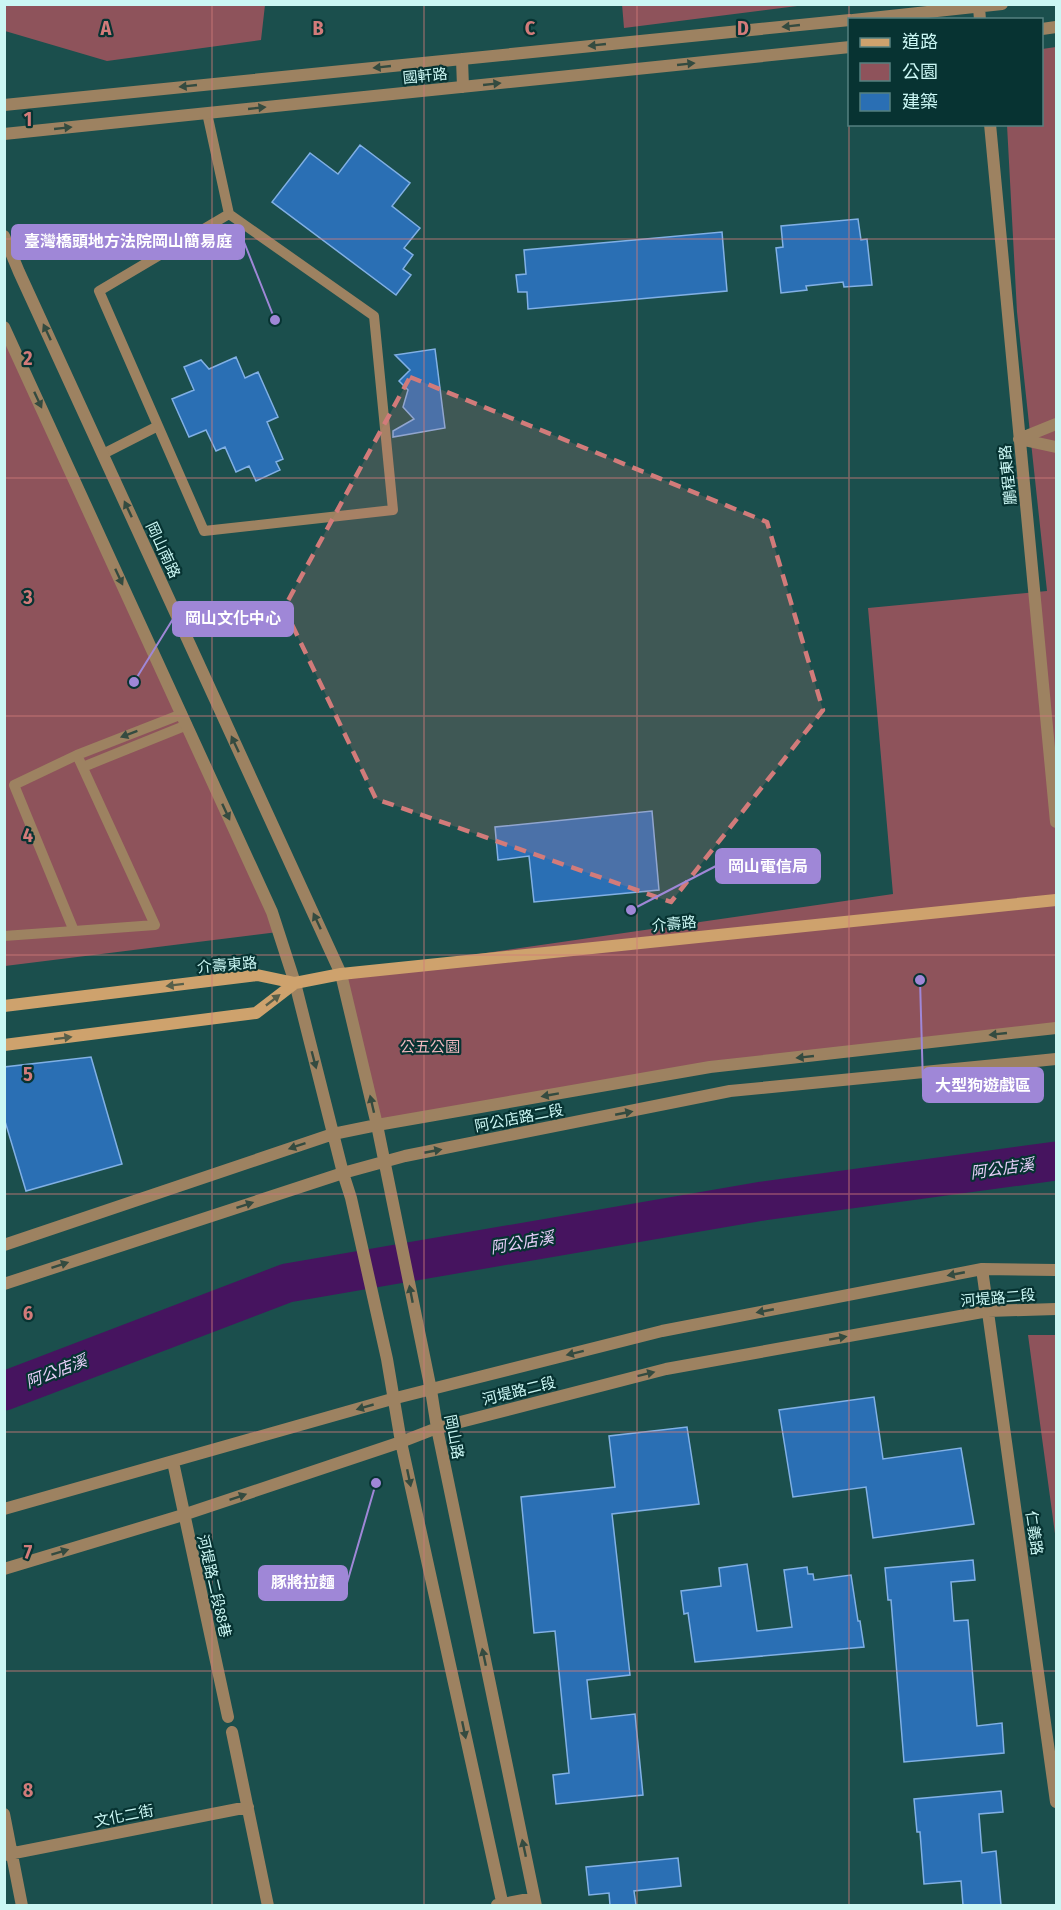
<svg xmlns="http://www.w3.org/2000/svg" width="1061" height="1910" font-family="'Fira Sans Condensed','Noto Sans TC',sans-serif">
<style>
.green{fill:#8e535b}
.lines{fill:none;stroke-linecap:round;stroke-linejoin:round}
.river{stroke:#46145f;stroke-width:39}
.building{fill:#2a6fb4;stroke:#81b0e5;stroke-width:1.5}
.lane{stroke:#9d8261;stroke-width:10}
.street{stroke:#9d8261;stroke-width:12}
.secondary{stroke:#cea26d;stroke-width:12}
.oneway{fill:#344b40}
.oneway2{fill:#575f4a}
.marked{fill:#d27b7a;fill-opacity:0.2;stroke:#d27b7a;stroke-width:4.5;stroke-dasharray:12 8;stroke-linejoin:round}
.grid{fill:none;stroke:#d27b7a;stroke-width:1.5;stroke-opacity:0.55}
.labels{text-anchor:middle;stroke-width:4.5;stroke-linejoin:round;paint-order:stroke}
.street-label{font-size:15px;fill:#cbf7f4;stroke:#073332}
.park-label{font-size:15px;fill:#eeb8be;stroke:#073332}
.water-label{font-size:16px;font-style:italic;fill:#e8cff9;stroke:#073332}
.grid-label{font-size:20px;text-anchor:middle;font-weight:bold;fill:#d27b7a;stroke:#073332;stroke-width:4.5;stroke-linejoin:round;paint-order:stroke}
.leader{fill:none;stroke:#9f87d7;stroke-width:2}
.callout-dot{fill:#9f87d7;stroke:#073332;stroke-width:2}
.callout{fill:#9f87d7;stroke:#9f87d7;stroke-width:2}
.callout-label{font-size:16px;text-anchor:middle;font-weight:bold;fill:#fff}
</style>
<rect width="100%" height="100%" fill="#1b4f4d"/>
<!-- green -->
<path class="green" d="M 622,4 L 805,4 L 805,5 L 624,28 Z
M 4,5 L 5,4 L 265,5 L 261,40 L 107,61 L 5,31 Z
M 1056,47 L 1056,1028 L 710,1067 L 377,1125 L 341,974 L 893,894 L 868,608 L 1047,591 L 1017,312 L 1007,125 L 1042,124 L 1042,49 Z
M 5,329 L 278,932 L 5,966 Z
M 1028,1335 L 1056,1335 L 1056,1541 Z"/>
<g class="lines">
<!-- river -->
<path class="river" d="M 4,1391 L 287,1283 L 763,1201 L 1056,1161"/>
</g>
<!-- building -->
<path class="building" d="M 360,145 L 410,183 L 392,206 L 420,228 L 404,248 L 413,255 L 403,269 L 411,275 L 396,295 L 272,202 L 310,153 L 338,174 Z
M 858,219 L 861,240 L 867,239 L 872,285 L 844,287 L 843,282 L 806,286 L 807,290 L 781,293 L 776,248 L 783,247 L 781,226 Z
M 722,232 L 727,291 L 528,309 L 527,292 L 518,292 L 516,275 L 526,274 L 524,250 Z
M 435,349 L 445,428 L 393,437 L 393,431 L 414,419 L 403,407 L 408,390 L 399,381 L 410,370 L 395,355 Z
M 236,357 L 245,378 L 258,372 L 278,417 L 267,422 L 283,459 L 276,462 L 280,470 L 256,481 L 249,466 L 236,472 L 225,447 L 216,451 L 206,430 L 189,437 L 172,399 L 194,390 L 184,367 L 201,360 L 209,369 Z
M 652,811 L 659,890 L 534,902 L 529,856 L 498,860 L 495,827 Z
M 91,1057 L 122,1164 L 26,1191 L 4,1118 L 4,1067 Z
M 874,1397 L 883,1459 L 961,1448 L 974,1524 L 873,1538 L 866,1487 L 793,1497 L 779,1410 Z
M 687,1427 L 699,1504 L 612,1514 L 630,1675 L 587,1680 L 591,1719 L 635,1714 L 643,1795 L 556,1804 L 553,1775 L 569,1773 L 555,1631 L 534,1633 L 521,1497 L 615,1487 L 609,1436 Z
M 973,1560 L 975,1580 L 951,1582 L 954,1621 L 968,1620 L 977,1726 L 1002,1723 L 1004,1753 L 904,1762 L 891,1600 L 888,1600 L 885,1568 Z
M 747,1564 L 757,1631 L 792,1627 L 784,1570 L 807,1567 L 808,1574 L 813,1574 L 814,1580 L 851,1575 L 858,1621 L 860,1621 L 864,1647 L 695,1662 L 688,1613 L 684,1614 L 681,1591 L 721,1586 L 719,1568 Z
M 1001,1791 L 1003,1812 L 979,1814 L 982,1853 L 996,1851 L 1001,1905 L 963,1905 L 961,1881 L 924,1884 L 920,1832 L 917,1832 L 914,1799 Z
M 678,1858 L 681,1886 L 634,1891 L 636,1905 L 610,1905 L 609,1893 L 589,1895 L 586,1867 Z"/>
<g class="lines">
<!-- lane -->
<path class="lane" d="M 207,113 L 229,214 L 99,291 L 204,531 L 393,510 L 374,316 L 229,214
M 103,454 L 158,426
M 77,755 L 155,925 L 74,931 L 14,785 L 77,755 L 182,714
M 83,767 L 187,725
M 4,936 L 74,931"/>
<!-- street -->
<path class="street" d="M 979,7 L 980,20
M 853,20 L 1002,4
M 1042,29 L 1056,27
M 462,59 L 463,87
M 4,105 L 850,20
M 990,124 L 1056,822
M 4,134 L 850,47
M 4,236 L 19,272 L 341,974 L 377,1125 L 431,1390 L 437,1428 L 536,1906
M 4,327 L 272,912 L 295,983 L 343,1173 L 351,1198 L 387,1359 L 401,1442 L 503,1906
M 1019,439 L 1056,424
M 1019,439 L 1056,447
M 4,1245 L 333,1134 L 377,1125 L 710,1067 L 1056,1028
M 982,1269 L 1056,1802
M 4,1284 L 343,1173 L 405,1156 L 730,1091 L 1056,1059
M 173,1462 L 228,1717
M 4,1509 L 392,1399 L 662,1331 L 982,1269 L 1056,1270
M 4,1569 L 183,1515 L 401,1442 L 437,1428 L 666,1369 L 988,1311 L 1056,1309
M 232,1732 L 268,1906
M 4,1814 L 22,1906
M 4,1855 L 248,1807
M 497,1905 L 534,1898"/>
<!-- secondary -->
<path class="secondary" d="M 4,1006 L 257,975 L 295,983 L 341,974 L 1056,900
M 4,1045 L 256,1013 L 295,983"/>
</g>
<!-- one-way arrows -->
<defs><path id="oneway-solid" d="M-6-.8H1V-3.2L6.5 0L1 3.2V.8H-6Z" transform="scale(1.5)"/></defs>
<g class="oneway">
<use href="#oneway-solid" transform="translate(791 26) rotate(174)"/>
<use href="#oneway-solid" transform="translate(597 45) rotate(174)"/>
<use href="#oneway-solid" transform="translate(686 64) rotate(-6)"/>
<use href="#oneway-solid" transform="translate(382 67) rotate(174)"/>
<use href="#oneway-solid" transform="translate(492 84) rotate(-6)"/>
<use href="#oneway-solid" transform="translate(188 86) rotate(174)"/>
<use href="#oneway-solid" transform="translate(257 108) rotate(-6)"/>
<use href="#oneway-solid" transform="translate(63 128) rotate(-6)"/>
<use href="#oneway-solid" transform="translate(47 332) rotate(-115)"/>
<use href="#oneway-solid" transform="translate(38 400) rotate(65)"/>
<use href="#oneway-solid" transform="translate(128 509) rotate(-115)"/>
<use href="#oneway-solid" transform="translate(119 577) rotate(65)"/>
<use href="#oneway-solid" transform="translate(129 734) rotate(159)"/>
<use href="#oneway-solid" transform="translate(235 744) rotate(-115)"/>
<use href="#oneway-solid" transform="translate(226 812) rotate(65)"/>
<use href="#oneway-solid" transform="translate(317 921) rotate(-115)"/>
<use href="#oneway-solid" transform="translate(998 1034) rotate(174)"/>
<use href="#oneway-solid" transform="translate(805 1057) rotate(174)"/>
<use href="#oneway-solid" transform="translate(314 1060) rotate(75)"/>
<use href="#oneway-solid" transform="translate(550 1095) rotate(170)"/>
<use href="#oneway-solid" transform="translate(372 1104) rotate(-103)"/>
<use href="#oneway-solid" transform="translate(624 1113) rotate(-11)"/>
<use href="#oneway-solid" transform="translate(297 1146) rotate(161)"/>
<use href="#oneway-solid" transform="translate(433 1151) rotate(-11)"/>
<use href="#oneway-solid" transform="translate(245 1205) rotate(-18)"/>
<use href="#oneway-solid" transform="translate(60 1265) rotate(-18)"/>
<use href="#oneway-solid" transform="translate(956 1274) rotate(169)"/>
<use href="#oneway-solid" transform="translate(411 1294) rotate(-101)"/>
<use href="#oneway-solid" transform="translate(765 1311) rotate(169)"/>
<use href="#oneway-solid" transform="translate(838 1338) rotate(-10)"/>
<use href="#oneway-solid" transform="translate(575 1353) rotate(166)"/>
<use href="#oneway-solid" transform="translate(646 1374) rotate(-14)"/>
<use href="#oneway-solid" transform="translate(365 1407) rotate(164)"/>
<use href="#oneway-solid" transform="translate(409 1478) rotate(78)"/>
<use href="#oneway-solid" transform="translate(238 1497) rotate(-19)"/>
<use href="#oneway-solid" transform="translate(60 1552) rotate(-17)"/>
<use href="#oneway-solid" transform="translate(484 1657) rotate(-102)"/>
<use href="#oneway-solid" transform="translate(464 1730) rotate(78)"/>
<use href="#oneway-solid" transform="translate(524 1848) rotate(-102)"/>
</g>
<g class="oneway2">
<use href="#oneway-solid" transform="translate(175 985) rotate(173)"/>
<use href="#oneway-solid" transform="translate(273 1000) rotate(-38)"/>
<use href="#oneway-solid" transform="translate(63 1038) rotate(-7)"/>
</g>
<!-- marked area -->
<path class="marked" d="M 410,377 L 767,522 L 823,710 L 671,902 L 376,799 L 284,608 Z"/>
<!-- grid -->
<path class="grid" d="M 212,4 L 212,1906M 424,4 L 424,1906M 637,4 L 637,1906M 849,4 L 849,1906M 4,239 L 1056,239M 4,478 L 1056,478M 4,716 L 1056,716M 4,955 L 1056,955M 4,1194 L 1056,1194M 4,1432 L 1056,1432M 4,1671 L 1056,1671"/>
<g class="labels">
<!-- street labels -->
<g class="street-label">
<text transform="translate(425 76) rotate(-6)" y="5">國軒路</text>
<text transform="translate(1008 475) rotate(-96)" y="5">鵬程東路</text>
<text transform="translate(163 550) rotate(65)" y="5">岡山南路</text>
<text transform="translate(674 924) rotate(-6)" y="5">介壽路</text>
<text transform="translate(227 965) rotate(-5)" y="5">介壽東路</text>
<text transform="translate(519 1118) rotate(-11)" y="5">阿公店路二段</text>
<text transform="translate(998 1298) rotate(-5)" y="5">河堤路二段</text>
<text transform="translate(519 1391) rotate(-14)" y="5">河堤路二段</text>
<text transform="translate(454 1437) rotate(79)" y="5">岡山路</text>
<text transform="translate(1034 1533) rotate(82)" y="5">仁義路</text>
<text transform="translate(214 1586) rotate(77)" y="5">河堤路二段88巷</text>
<text transform="translate(124 1816) rotate(-11)" y="5">文化二街</text>
</g>
<!-- park labels -->
<g class="park-label">
<text x="430" y="1052">公五公園</text>
</g>
<!-- water labels -->
<g class="water-label">
<text transform="translate(1002 1168) rotate(-8)" y="6">阿公店溪</text>
<text transform="translate(522 1242) rotate(-10)" y="6">阿公店溪</text>
<text transform="translate(56 1371) rotate(-21)" y="6">阿公店溪</text>
</g>
</g>
<g class="grid-label">
<text x="106" y="35">A</text>
<text x="318" y="35">B</text>
<text x="530" y="35">C</text>
<text x="743" y="35">D</text>
<text x="28" y="126">1</text>
<text x="28" y="365">2</text>
<text x="28" y="604">3</text>
<text x="28" y="842">4</text>
<text x="28" y="1081">5</text>
<text x="28" y="1320">6</text>
<text x="28" y="1559">7</text>
<text x="28" y="1797">8</text>
</g>
<!-- callouts -->
<path class="leader" d="M275 320L244 242M134 682L173 619M631 910L716 866M920 980L923 1085M376 1483L347 1583"/>
<g class="callout-dot">
<circle cx="275" cy="320" r="6"/>
<circle cx="134" cy="682" r="6"/>
<circle cx="631" cy="910" r="6"/>
<circle cx="920" cy="980" r="6"/>
<circle cx="376" cy="1483" r="6"/>
</g>
<g class="callout">
<rect x="12" y="225" width="232" height="34" rx="6"/>
<rect x="173" y="602" width="120" height="34" rx="6"/>
<rect x="716" y="849" width="104" height="34" rx="6"/>
<rect x="923" y="1068" width="120" height="34" rx="6"/>
<rect x="259" y="1566" width="88" height="34" rx="6"/>
</g>
<g class="callout-label">
<text x="128" y="247">臺灣橋頭地方法院岡山簡易庭</text>
<text x="233" y="624">岡山文化中心</text>
<text x="768" y="872">岡山電信局</text>
<text x="983" y="1091">大型狗遊戲區</text>
<text x="303" y="1588">豚將拉麵</text>
</g>
<!-- border -->
<rect width="1061" height="1910" fill="none" stroke="#cbf7f4" stroke-width="12"/>
<!-- legend -->
<rect x="848" y="18" width="195" height="108" fill="#073332" stroke="#558180" stroke-width="1.5"/>
<rect x="860" y="38" width="30" height="9" fill="#cea26d" stroke="#558180" stroke-width="1.5"/>
<text x="902" y="48" font-size="18" fill="#cbf7f4">道路</text>
<rect x="860" y="63" width="30" height="18" fill="#8e535b" stroke="#558180" stroke-width="1.5"/>
<text x="902" y="78" font-size="18" fill="#cbf7f4">公園</text>
<rect x="860" y="93" width="30" height="18" fill="#2a6fb4" stroke="#558180" stroke-width="1.5"/>
<text x="902" y="108" font-size="18" fill="#cbf7f4">建築</text>
</svg>
